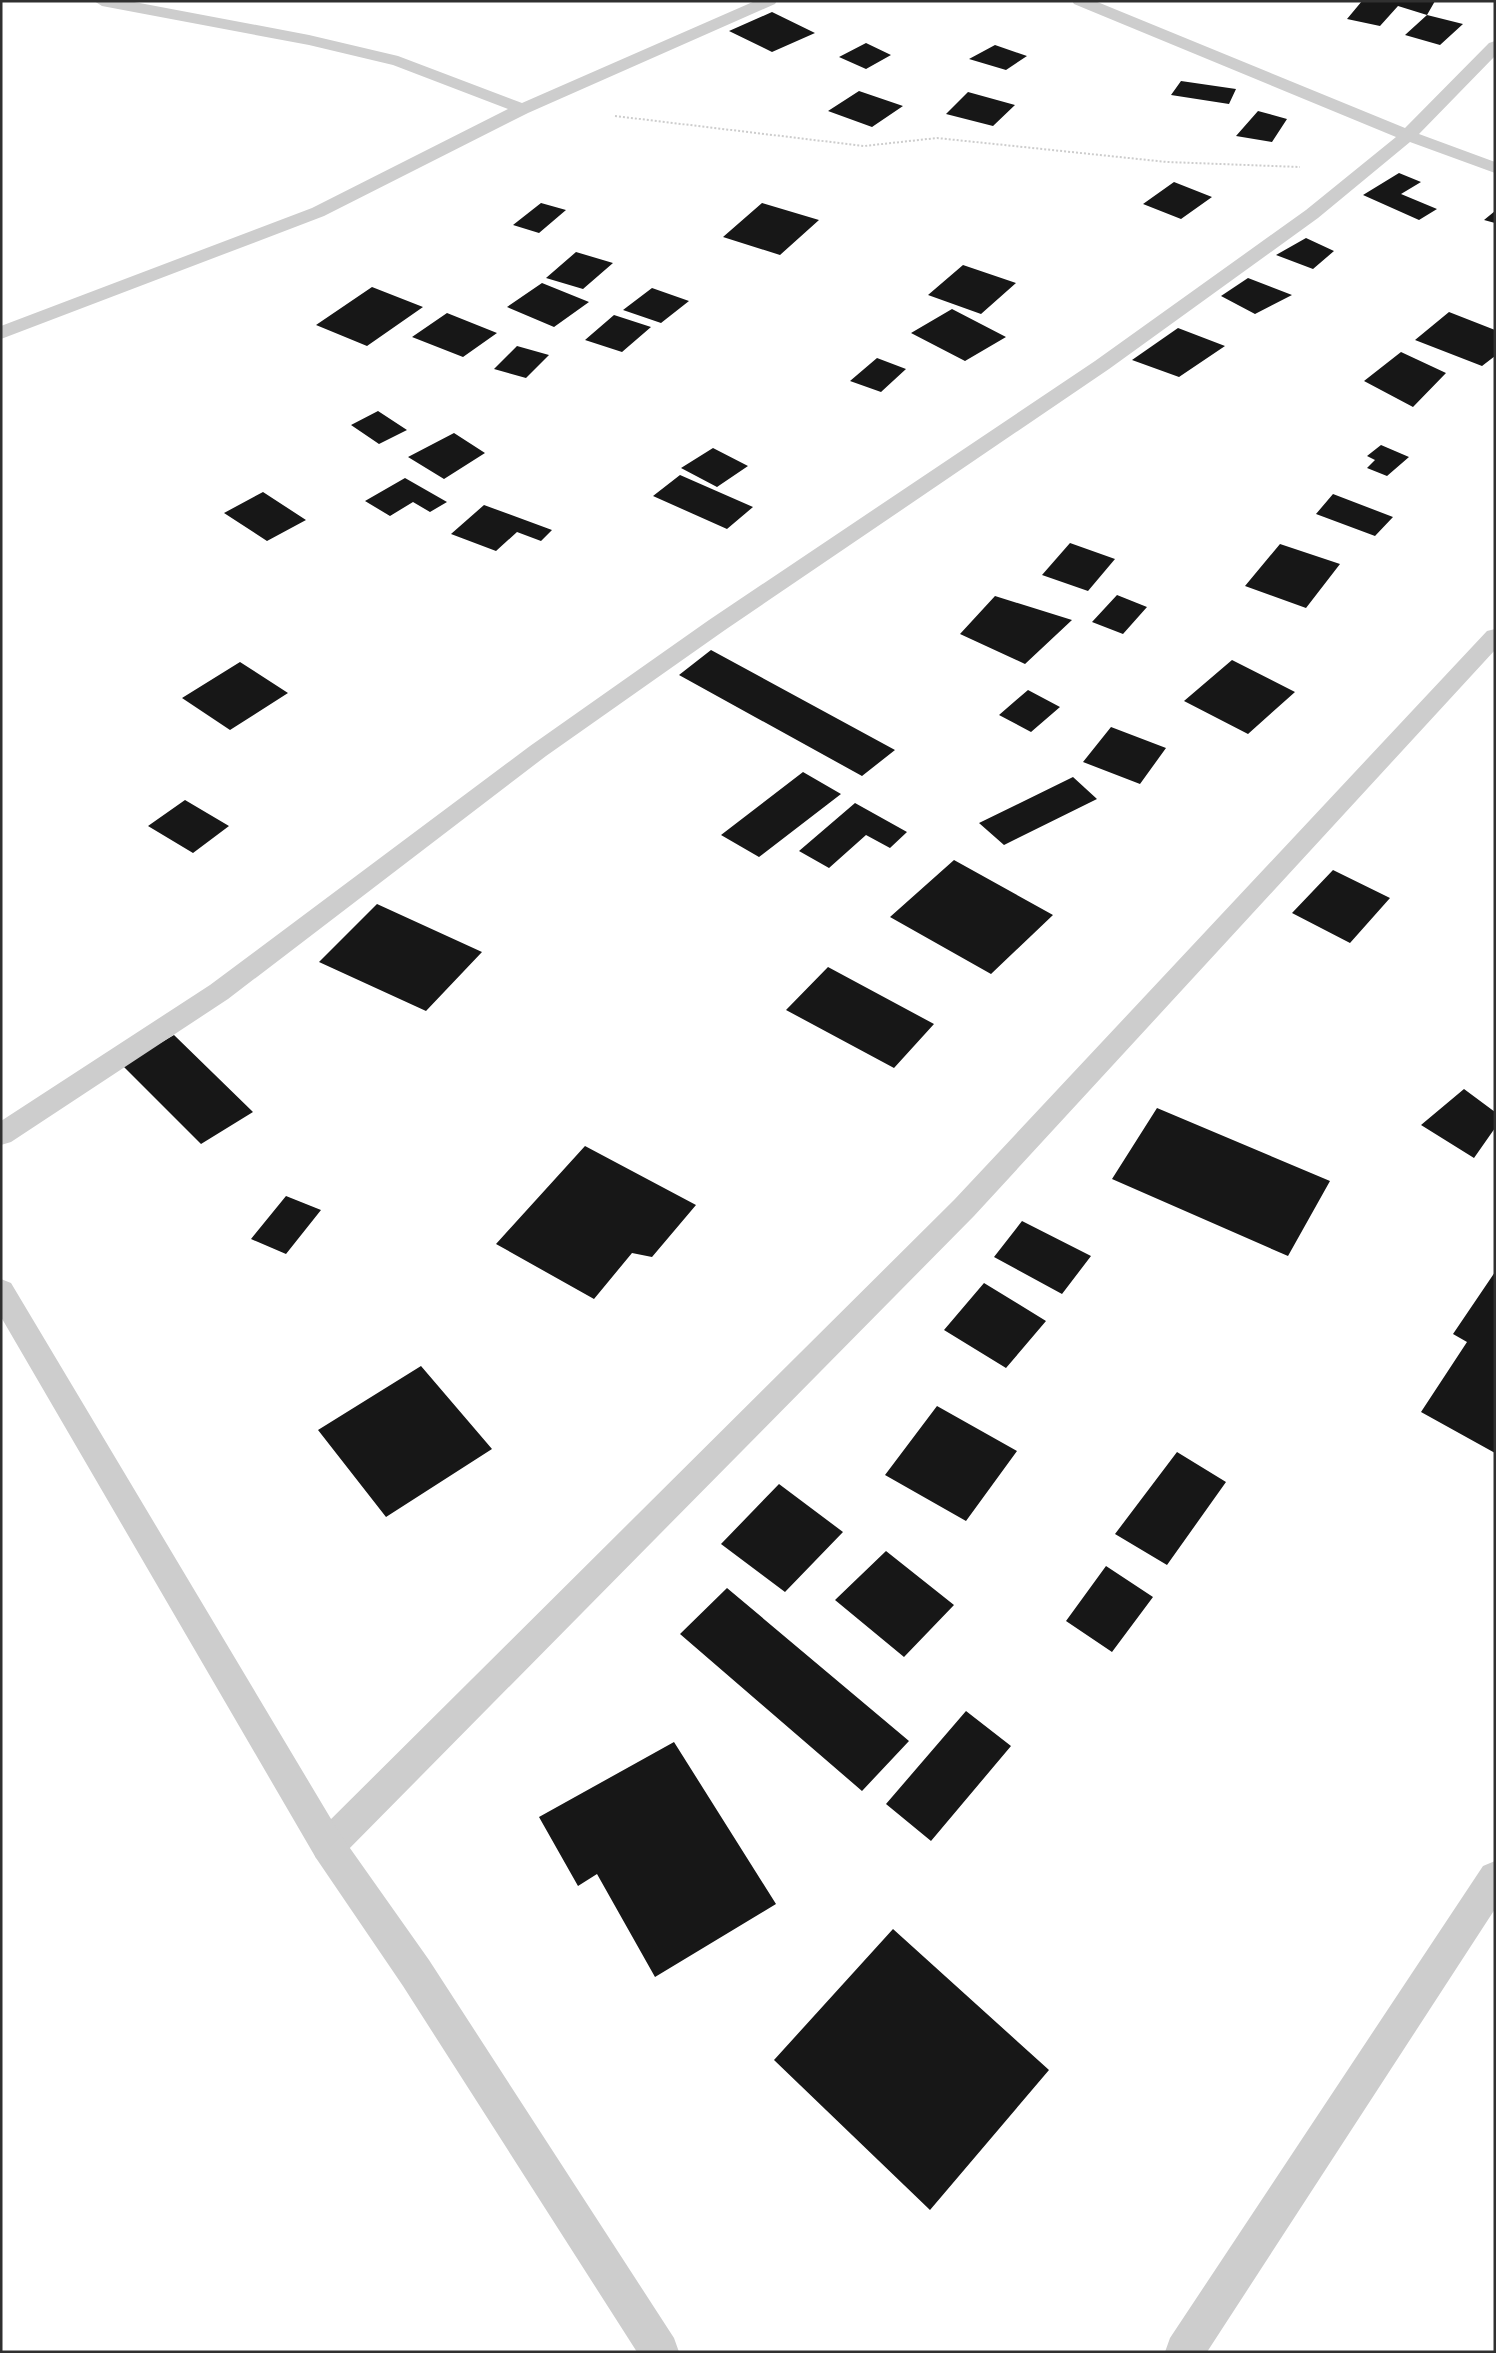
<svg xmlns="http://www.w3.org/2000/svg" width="1496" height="2353" font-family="'Fira Sans Condensed',sans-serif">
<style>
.building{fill:#171717}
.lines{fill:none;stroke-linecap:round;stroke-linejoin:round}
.path{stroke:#cdcdcd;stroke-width:2;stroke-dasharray:2 2;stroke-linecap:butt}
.minor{fill:#cdcdcd;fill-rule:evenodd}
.tertiary{fill:#cdcdcd;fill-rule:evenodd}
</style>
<rect width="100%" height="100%" fill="#fff"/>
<!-- building -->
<path class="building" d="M 1362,1 L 1435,1 L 1427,15 L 1398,6 L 1380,26 L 1347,19 Z
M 772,12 L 815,33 L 772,52 L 729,31 Z
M 1427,15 L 1463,24 L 1440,45 L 1405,35 Z
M 866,43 L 891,55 L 866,69 L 839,57 Z
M 995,45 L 1027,56 L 1006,70 L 969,59 Z
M 1181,81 L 1236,89 L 1229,104 L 1171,95 Z
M 859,91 L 903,106 L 872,127 L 828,111 Z
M 968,92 L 1015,105 L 993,126 L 946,114 Z
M 1258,111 L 1287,119 L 1272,142 L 1236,136 Z
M 1399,173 L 1421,182 L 1401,194 L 1437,209 L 1419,220 L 1363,195 Z
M 1174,182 L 1212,197 L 1181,219 L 1143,204 Z
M 541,203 L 566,210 L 539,233 L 513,225 Z
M 762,203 L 819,220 L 780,255 L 723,237 Z
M 1495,211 L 1495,223 L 1484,220 Z
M 1306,238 L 1334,251 L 1313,269 L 1276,255 Z
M 576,252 L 613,263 L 583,289 L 546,278 Z
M 963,265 L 1016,283 L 981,314 L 928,295 Z
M 1248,278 L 1292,295 L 1255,314 L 1221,296 Z
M 542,283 L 589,302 L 554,327 L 507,307 Z
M 372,287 L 423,307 L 367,346 L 316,325 Z
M 652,288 L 689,301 L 661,323 L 623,310 Z
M 952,309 L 1006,337 L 965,361 L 911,333 Z
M 1449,312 L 1495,330 L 1495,356 L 1482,366 L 1415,340 Z
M 447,313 L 497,333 L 463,357 L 412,337 Z
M 614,315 L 651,327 L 622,352 L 585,340 Z
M 1178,328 L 1225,346 L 1179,377 L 1132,360 Z
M 517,346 L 549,355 L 526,378 L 494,369 Z
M 1401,352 L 1446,373 L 1413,407 L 1364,381 Z
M 877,358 L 906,369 L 881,392 L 850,381 Z
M 378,411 L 407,430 L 379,444 L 351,425 Z
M 454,433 L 485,453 L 444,479 L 408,457 Z
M 1381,445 L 1409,457 L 1387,476 L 1367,468 L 1375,460 L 1367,456 Z
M 713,448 L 748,466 L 717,487 L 681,468 Z
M 680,475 L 753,507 L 727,529 L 653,496 Z
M 405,478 L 447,502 L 430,512 L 413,502 L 390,516 L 365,501 Z
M 263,492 L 306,520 L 267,541 L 224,513 Z
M 1333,494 L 1393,517 L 1375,536 L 1316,514 Z
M 484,505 L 552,530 L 541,541 L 517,532 L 496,551 L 451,534 Z
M 1070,543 L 1115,559 L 1088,591 L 1042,575 Z
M 1280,544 L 1340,564 L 1306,608 L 1245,586 Z
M 1117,595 L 1147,607 L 1123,634 L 1092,622 Z
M 995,596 L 1072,620 L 1025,664 L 960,634 Z
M 711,650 L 895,750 L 862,776 L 679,675 Z
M 1232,660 L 1295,692 L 1248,734 L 1184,701 Z
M 240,662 L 288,693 L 230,730 L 182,698 Z
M 1028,690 L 1060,707 L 1031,732 L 999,715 Z
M 1111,727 L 1166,748 L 1140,784 L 1083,762 Z
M 803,772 L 841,794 L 759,857 L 721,835 Z
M 1073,777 L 1097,799 L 1004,845 L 979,823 Z
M 185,800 L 229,826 L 193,853 L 148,826 Z
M 855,803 L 907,832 L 890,848 L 866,835 L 829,868 L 799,851 Z
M 954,860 L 1053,915 L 991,974 L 890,917 Z
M 1333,870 L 1390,898 L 1350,943 L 1292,913 Z
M 377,904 L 482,952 L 426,1011 L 319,962 Z
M 828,967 L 934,1024 L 894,1068 L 786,1010 Z
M 174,1035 L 253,1112 L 201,1144 L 122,1065 Z
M 1464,1089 L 1495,1112 L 1495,1128 L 1474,1158 L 1421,1125 Z
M 1157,1108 L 1330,1181 L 1288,1256 L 1112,1179 Z
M 585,1146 L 696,1205 L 652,1257 L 632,1253 L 594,1299 L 496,1244 Z
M 286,1196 L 321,1210 L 286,1254 L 251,1239 Z
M 1022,1221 L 1091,1256 L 1062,1294 L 994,1257 Z
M 1495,1272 L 1495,1453 L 1421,1412 L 1467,1342 L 1453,1334 Z
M 984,1283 L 1046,1321 L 1006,1368 L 944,1330 Z
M 421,1366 L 492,1449 L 386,1517 L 318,1430 Z
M 937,1406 L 1017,1451 L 966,1521 L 885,1475 Z
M 1177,1452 L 1226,1482 L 1167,1565 L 1115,1534 Z
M 779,1484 L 843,1532 L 785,1592 L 721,1544 Z
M 886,1551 L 954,1605 L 904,1657 L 835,1600 Z
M 1106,1566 L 1153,1597 L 1112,1652 L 1066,1621 Z
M 727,1588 L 909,1741 L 862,1791 L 680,1634 Z
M 966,1711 L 1011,1746 L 931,1841 L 886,1804 Z
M 674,1742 L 776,1904 L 655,1977 L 597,1874 L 578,1886 L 539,1817 Z
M 893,1929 L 1049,2070 L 930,2210 L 774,2060 Z"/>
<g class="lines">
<!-- path -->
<path class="path" d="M 615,116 L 864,146 L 937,138 L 1167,162 L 1300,167"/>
<!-- minor -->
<path class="minor" d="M 94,1 L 129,1 L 309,35 L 398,56 L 522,103 L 755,1 L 777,1 L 775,4 L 528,113 L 324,216 L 1,339 L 1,326 L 312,208 L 508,109 L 393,65 L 309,45 L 102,6 Z
M 1072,1 L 1095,1 L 1405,128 L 1489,43 L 1495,41 L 1495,56 L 1419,134 L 1495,162 L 1495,173 L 1410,142 L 1318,218 L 1109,369 L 725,630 L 546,756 L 228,999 L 11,1142 L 1,1145 L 1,1121 L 210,985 L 530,746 L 709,620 L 1095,361 L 1306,210 L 1396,137 L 1074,4 Z
M 1495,629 L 1495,650 L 974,1216 L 340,1858 L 328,1862 L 316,1858 L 311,1846 L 316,1834 L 954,1200 L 1487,631 Z
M 1495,1861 L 1495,1909 L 1207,2352 L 1165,2352 L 1170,2338 L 1483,1866 Z"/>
<!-- tertiary -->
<path class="tertiary" d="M 1,1279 L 11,1283 L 340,1834 L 429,1960 L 674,2338 L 679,2352 L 637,2352 L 403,1986 L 316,1858 L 1,1317 Z"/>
</g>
<!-- border -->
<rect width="1496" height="2353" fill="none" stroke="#303030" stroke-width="5"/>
</svg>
